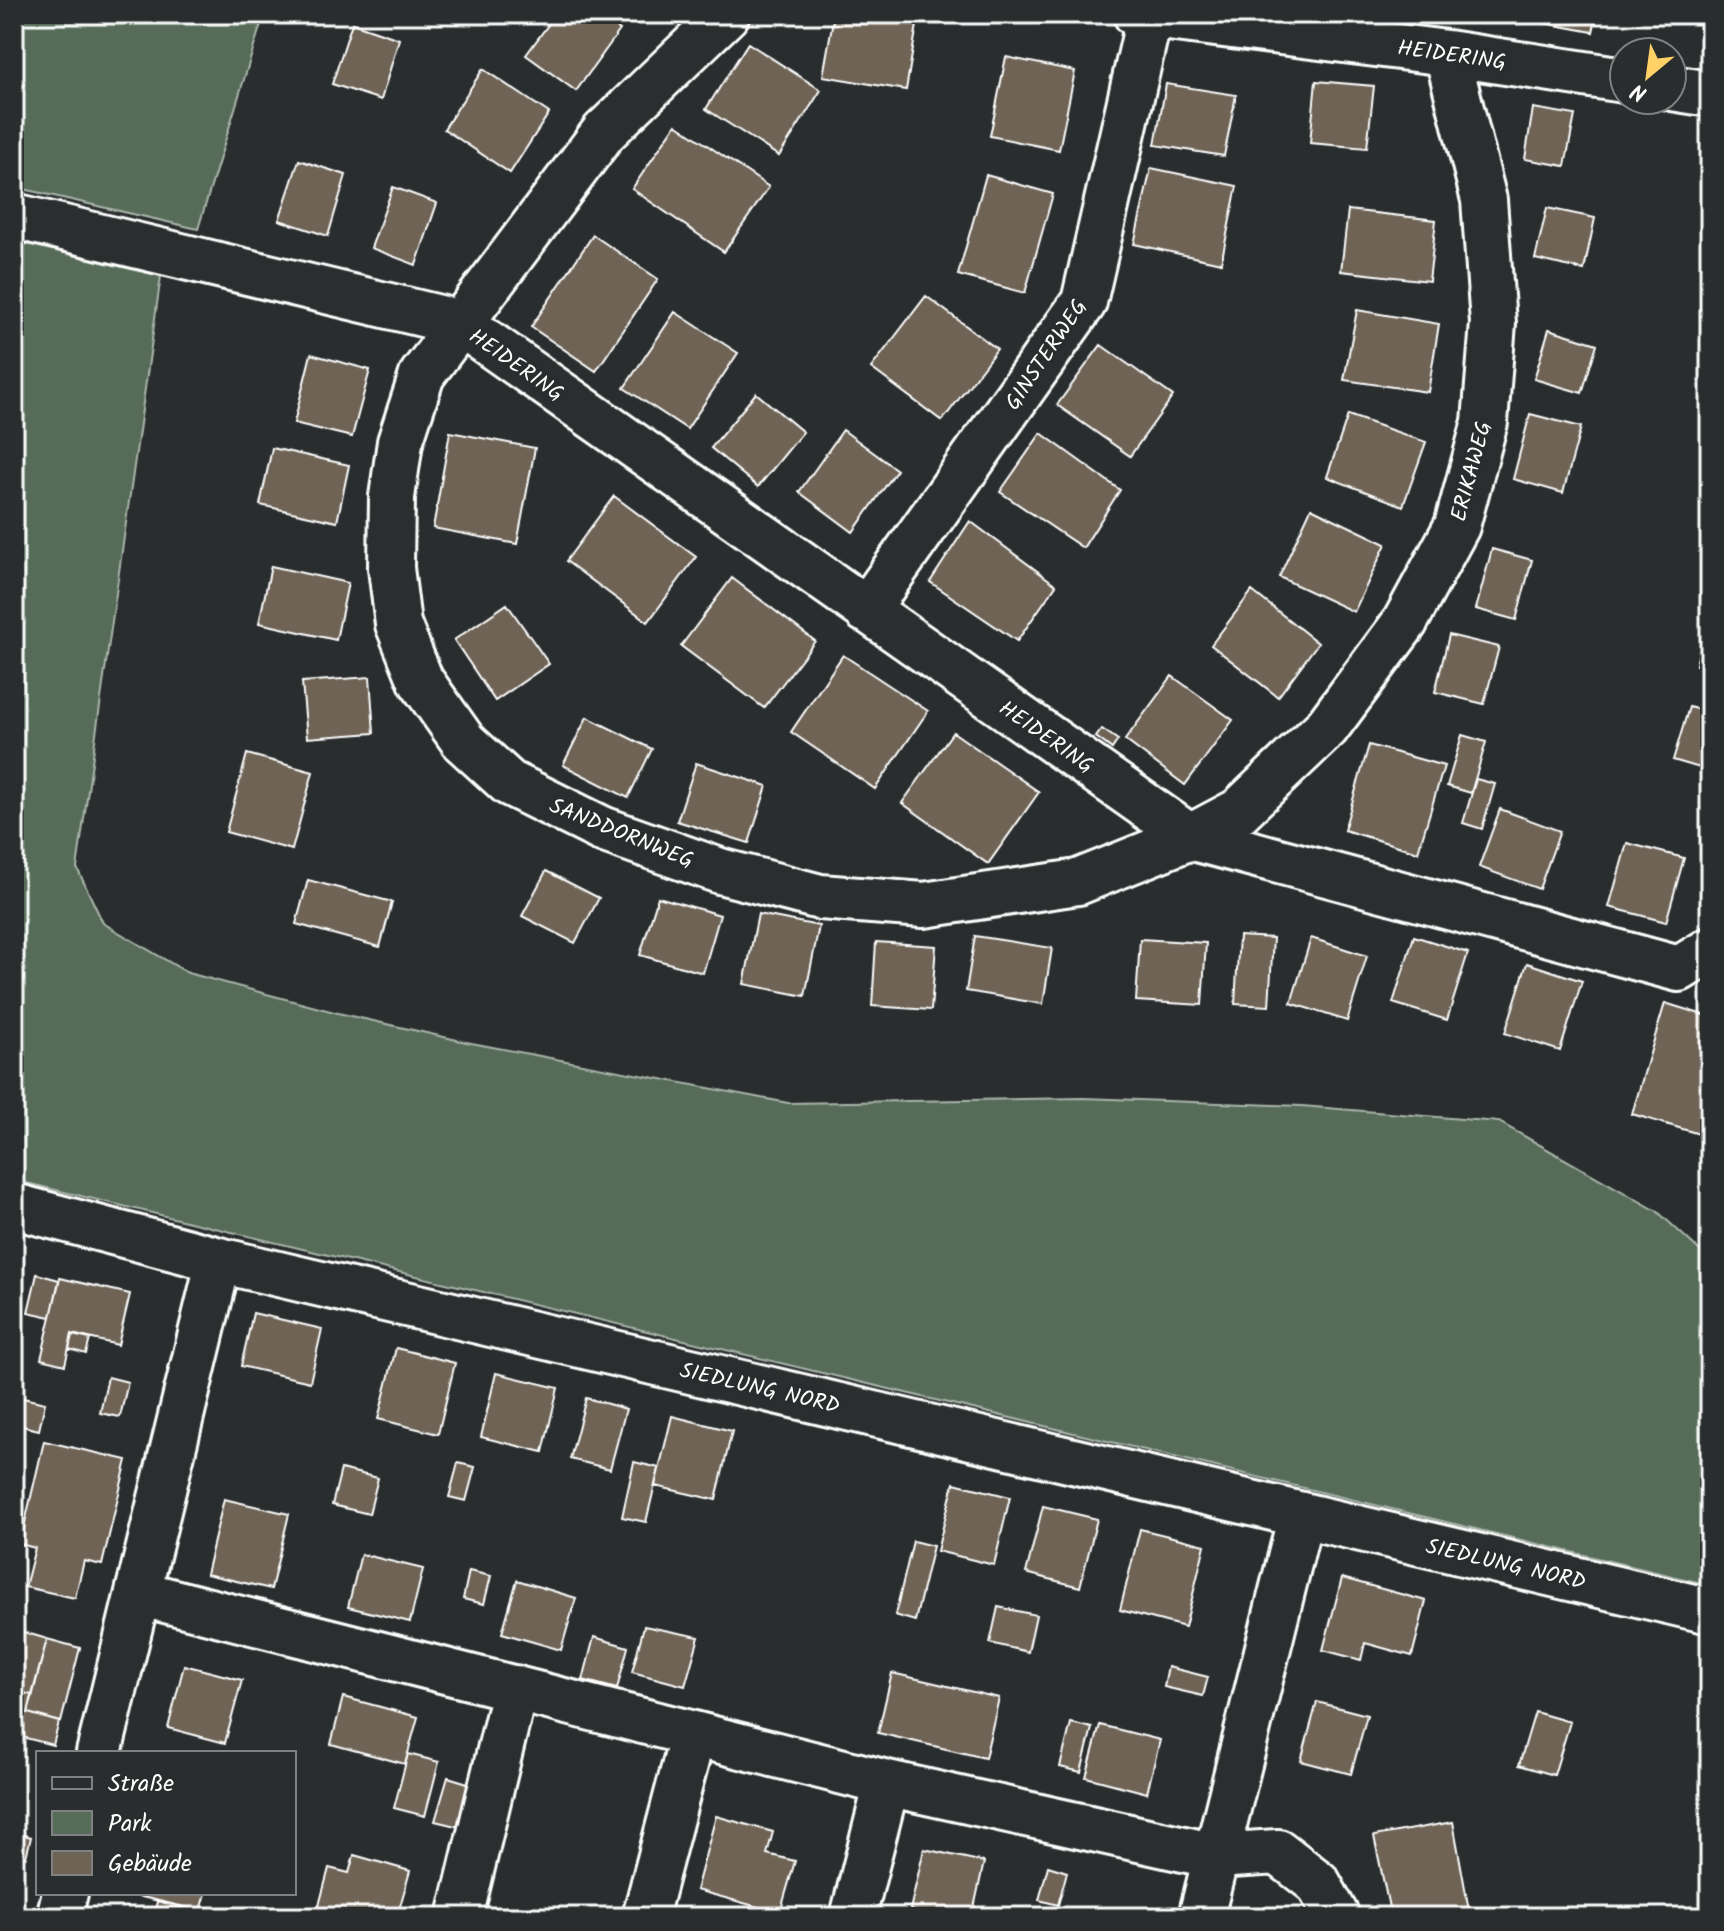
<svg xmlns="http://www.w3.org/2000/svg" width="1724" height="1931" font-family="Kalam,sans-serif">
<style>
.green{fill:#566c58;stroke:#aab6ac;stroke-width:2}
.building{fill:#6e6455;stroke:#fff;stroke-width:2}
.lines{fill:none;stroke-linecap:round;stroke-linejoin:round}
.street-casing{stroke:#fff;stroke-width:50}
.street{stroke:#2a2d2e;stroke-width:44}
.labels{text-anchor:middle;stroke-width:8;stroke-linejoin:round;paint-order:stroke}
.street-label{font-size:22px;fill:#fff;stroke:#2a2d2e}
</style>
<rect width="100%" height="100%" fill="#2a2d2e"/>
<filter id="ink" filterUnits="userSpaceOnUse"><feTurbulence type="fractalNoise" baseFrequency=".0125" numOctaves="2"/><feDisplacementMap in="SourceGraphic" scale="16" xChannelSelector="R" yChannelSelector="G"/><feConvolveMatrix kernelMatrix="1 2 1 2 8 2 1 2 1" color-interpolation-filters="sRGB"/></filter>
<g filter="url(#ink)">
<!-- green -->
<path class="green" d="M 16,14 L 264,14 L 198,229 L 19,188 L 14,183 L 14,23 Z
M 14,241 L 161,276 L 77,868 L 103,923 L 188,973 L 338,1013 L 466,1042 L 788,1103 L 1084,1098 L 1302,1106 L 1499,1122 L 1657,1211 L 1710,1260 L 1710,1585 L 14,1180 Z"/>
<!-- building -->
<path class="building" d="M 556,14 L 598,14 L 620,30 L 576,91 L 526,55 Z
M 834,14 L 888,14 L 918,19 L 906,90 L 823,76 Z
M 1535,14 L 1597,14 L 1593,32 L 1533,21 Z
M 352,23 L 399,39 L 381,100 L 332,84 Z
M 748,43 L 821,90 L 779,156 L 706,109 Z
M 1006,57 L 1075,71 L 1059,150 L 990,136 Z
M 483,69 L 549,113 L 510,173 L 444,129 Z
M 1316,81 L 1374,86 L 1367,148 L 1310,143 Z
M 1166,84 L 1236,95 L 1224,156 L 1155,145 Z
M 1533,108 L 1575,115 L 1565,166 L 1525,159 Z
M 676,124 L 769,187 L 724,252 L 632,189 Z
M 299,160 L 346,175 L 328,236 L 279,220 Z
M 1151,168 L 1237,186 L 1221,263 L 1134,244 Z
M 986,175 L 1053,194 L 1025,293 L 958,275 Z
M 393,187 L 437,203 L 416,265 L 371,248 Z
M 1547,208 L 1595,218 L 1584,270 L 1535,259 Z
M 1348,210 L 1436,220 L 1429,281 L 1341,271 Z
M 593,235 L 658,279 L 596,371 L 531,327 Z
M 926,296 L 997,349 L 942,421 L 871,368 Z
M 1357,310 L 1439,324 L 1428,392 L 1344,380 Z
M 675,312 L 738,353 L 687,429 L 624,388 Z
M 1549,329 L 1597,344 L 1582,393 L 1534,379 Z
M 1101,345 L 1173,396 L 1130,456 L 1057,405 Z
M 311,354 L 370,370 L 352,437 L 294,423 Z
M 756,393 L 803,432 L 758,487 L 711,448 Z
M 1530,414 L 1581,427 L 1563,493 L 1513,479 Z
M 1348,415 L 1426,442 L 1403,506 L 1327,477 Z
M 843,430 L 897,470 L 853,532 L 799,492 Z
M 450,432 L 535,448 L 517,544 L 433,528 Z
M 1041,433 L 1120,490 L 1083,548 L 1000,492 Z
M 272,448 L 349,465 L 337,522 L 260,505 Z
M 614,496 L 696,557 L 648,622 L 566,561 Z
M 1311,508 L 1386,544 L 1354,612 L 1279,577 Z
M 970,521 L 1056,585 L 1017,641 L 930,582 Z
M 1492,549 L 1532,560 L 1516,620 L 1476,609 Z
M 271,566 L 348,583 L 336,640 L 259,623 Z
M 732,578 L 815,641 L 764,708 L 681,646 Z
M 1252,591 L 1318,643 L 1278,697 L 1211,645 Z
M 507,604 L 549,664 L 495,701 L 454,640 Z
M 1710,607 L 1710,668 L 1696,665 Z
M 1449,635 L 1499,647 L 1484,704 L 1435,692 Z
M 843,655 L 928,711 L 875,789 L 791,732 Z
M 1172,676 L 1233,720 L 1185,785 L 1125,740 Z
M 370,677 L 374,733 L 307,738 L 302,682 Z
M 1689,707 L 1710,713 L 1710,771 L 1673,760 Z
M 587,717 L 652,749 L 628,798 L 563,765 Z
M 1102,729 L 1118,740 L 1112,749 L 1096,737 Z
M 953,732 L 1039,792 L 988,864 L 902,803 Z
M 1462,735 L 1486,742 L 1471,793 L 1447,786 Z
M 1369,745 L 1444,766 L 1418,852 L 1344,830 Z
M 247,754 L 313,772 L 292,850 L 226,832 Z
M 696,763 L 767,786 L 749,843 L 677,821 Z
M 1476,779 L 1495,784 L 1482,829 L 1463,823 Z
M 1500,809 L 1560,831 L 1539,889 L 1479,867 Z
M 1627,843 L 1684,858 L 1666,922 L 1609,907 Z
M 546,871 L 599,898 L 575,943 L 522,916 Z
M 308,880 L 392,902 L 380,947 L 296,924 Z
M 658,897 L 720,915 L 703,973 L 640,955 Z
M 758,914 L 819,926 L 805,996 L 744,984 Z
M 975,936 L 1052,948 L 1043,1004 L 966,991 Z
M 1239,936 L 1273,938 L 1269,1006 L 1235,1004 Z
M 1414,936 L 1468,953 L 1447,1020 L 1393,1003 Z
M 1311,938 L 1367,956 L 1347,1021 L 1291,1003 Z
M 1140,939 L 1206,943 L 1202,1005 L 1136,1001 Z
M 876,942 L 936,946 L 931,1010 L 872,1006 Z
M 1527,963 L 1582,981 L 1560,1051 L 1505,1033 Z
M 1665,1003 L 1710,1017 L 1710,1121 L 1706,1136 L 1632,1114 Z
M 37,1274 L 59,1280 L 51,1317 L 28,1312 Z
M 60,1278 L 130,1294 L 118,1345 L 72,1334 L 65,1365 L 41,1359 Z
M 253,1313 L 322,1329 L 310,1382 L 241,1366 Z
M 72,1335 L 90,1339 L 86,1354 L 69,1349 Z
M 396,1348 L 455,1363 L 438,1434 L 378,1419 Z
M 496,1373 L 558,1388 L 543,1452 L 481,1437 Z
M 108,1377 L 128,1382 L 120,1417 L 100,1413 Z
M 14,1396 L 45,1403 L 39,1430 L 14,1424 Z
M 586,1398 L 626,1409 L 610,1469 L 570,1459 Z
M 672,1416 L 732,1431 L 716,1500 L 655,1486 Z
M 44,1441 L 127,1460 L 102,1565 L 84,1561 L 75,1598 L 25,1587 L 35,1548 L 20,1544 Z
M 634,1462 L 659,1468 L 646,1522 L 622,1517 Z
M 458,1463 L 475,1467 L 466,1501 L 449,1497 Z
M 341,1469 L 378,1478 L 369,1514 L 332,1505 Z
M 954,1483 L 1010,1497 L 994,1565 L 937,1551 Z
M 224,1499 L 289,1514 L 271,1589 L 206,1574 Z
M 1043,1506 L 1097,1519 L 1080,1587 L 1026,1573 Z
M 1140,1529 L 1205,1545 L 1185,1627 L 1120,1610 Z
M 913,1541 L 933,1546 L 915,1621 L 895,1615 Z
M 361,1554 L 423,1569 L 410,1622 L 348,1607 Z
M 469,1571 L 491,1576 L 484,1604 L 463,1599 Z
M 1342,1578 L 1426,1601 L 1412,1656 L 1365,1643 L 1361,1660 L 1323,1650 Z
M 517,1580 L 576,1598 L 561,1650 L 502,1633 Z
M 998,1607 L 1036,1615 L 1028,1652 L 990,1643 Z
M 644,1626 L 699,1637 L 685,1686 L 632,1672 Z
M 20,1631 L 47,1639 L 32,1695 L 14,1691 L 14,1654 Z
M 594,1637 L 628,1647 L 617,1689 L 583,1680 Z
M 47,1639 L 80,1648 L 61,1722 L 28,1713 Z
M 184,1665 L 242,1680 L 225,1743 L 168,1728 Z
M 1168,1667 L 1208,1677 L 1203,1696 L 1164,1687 Z
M 892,1673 L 999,1698 L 985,1758 L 878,1733 Z
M 14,1691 L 32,1695 L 28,1713 L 59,1722 L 53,1745 L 14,1735 Z
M 343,1697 L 418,1717 L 405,1764 L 331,1744 Z
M 1317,1702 L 1367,1715 L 1351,1774 L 1301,1761 Z
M 1535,1712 L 1570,1722 L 1554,1775 L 1519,1765 Z
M 1071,1723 L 1092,1728 L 1081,1772 L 1060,1767 Z
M 1100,1725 L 1160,1740 L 1147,1793 L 1086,1777 Z
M 408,1754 L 439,1762 L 425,1816 L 394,1808 Z
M 448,1777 L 471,1784 L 460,1827 L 435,1821 Z
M 716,1816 L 773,1832 L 767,1854 L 795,1861 L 780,1913 L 696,1890 Z
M 1453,1822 L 1470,1916 L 1391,1917 L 1374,1836 Z
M 14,1832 L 31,1837 L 26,1857 L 14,1854 Z
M 924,1849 L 984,1862 L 972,1917 L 943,1917 L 910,1910 Z
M 354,1855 L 410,1871 L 397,1917 L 316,1917 L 329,1868 L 349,1873 Z
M 1048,1866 L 1067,1872 L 1058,1905 L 1039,1900 Z
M 125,1893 L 206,1893 L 201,1911 Z
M 157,1901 L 214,1915 L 213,1917 L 154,1917 Z"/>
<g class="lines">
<defs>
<path id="street" d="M 727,14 L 604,132 L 422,375 L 400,442 L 392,497 L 391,568 L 398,624 L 421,681 L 464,742 L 509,783 L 602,829 L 720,871 L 820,897 L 924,905 L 1078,882 L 1190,837 L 1239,811 L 1327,727 L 1405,622 L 1457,526 L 1485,422 L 1493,323 L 1484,200 L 1447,53
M 1136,14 L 1447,53 L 1624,80
M 1672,88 L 1710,94
M 14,216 L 460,323 L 1190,837 L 1679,969 L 1710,950
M 866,610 L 1084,302 L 1150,14
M 14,1206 L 219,1260 L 1710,1611
M 138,1593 L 887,1783 L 1215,1856 L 1278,1852 L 1318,1883 L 1337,1917
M 99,1753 L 219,1260
M 59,1917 L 65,1893
M 460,1917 L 515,1688
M 645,1917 L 693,1734
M 853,1917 L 887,1783
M 1201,1917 L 1301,1515"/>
</defs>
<!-- street casing -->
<use href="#street" class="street-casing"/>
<!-- street -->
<use href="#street" class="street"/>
</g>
</g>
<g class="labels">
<!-- street labels -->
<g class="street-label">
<text transform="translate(1452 54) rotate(8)" y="8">HEIDERING</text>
<text transform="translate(1045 354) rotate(-56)" y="8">GINSTERWEG</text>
<text transform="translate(517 364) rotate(35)" y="8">HEIDERING</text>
<text transform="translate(1470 471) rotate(-75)" y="8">ERIKAWEG</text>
<text transform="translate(1047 736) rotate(35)" y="8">HEIDERING</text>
<text transform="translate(622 832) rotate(22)" y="8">SANDDORNWEG</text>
<text transform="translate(760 1387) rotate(13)" y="8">SIEDLUNG NORD</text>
<text transform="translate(1506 1563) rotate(13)" y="8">SIEDLUNG NORD</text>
</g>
</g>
<!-- margin -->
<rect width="1724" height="1931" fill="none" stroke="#2a2d2e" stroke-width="48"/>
<rect x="24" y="24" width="1676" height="1883" fill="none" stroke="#fff" stroke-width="3" filter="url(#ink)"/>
<!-- legend -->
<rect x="36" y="1751" width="260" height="144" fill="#2a2d2e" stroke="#7f8182" stroke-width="2"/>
<rect x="52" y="1777" width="40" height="12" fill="#2a2d2e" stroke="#7f8182" stroke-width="2"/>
<text x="108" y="1791" font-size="24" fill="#ffffff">Straße</text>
<rect x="52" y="1811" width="40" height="24" fill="#566c58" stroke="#7f8182" stroke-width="2"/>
<text x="108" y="1831" font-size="24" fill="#ffffff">Park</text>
<rect x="52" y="1851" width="40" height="24" fill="#6e6455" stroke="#7f8182" stroke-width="2"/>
<text x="108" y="1871" font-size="24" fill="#ffffff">Gebäude</text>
<!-- north arrow -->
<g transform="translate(1648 76) rotate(209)"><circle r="38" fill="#2a2d2e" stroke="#7f8182" stroke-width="2"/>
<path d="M0-6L14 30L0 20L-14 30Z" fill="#ffd166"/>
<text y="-12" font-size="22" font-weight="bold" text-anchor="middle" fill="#ffffff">N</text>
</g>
</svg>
